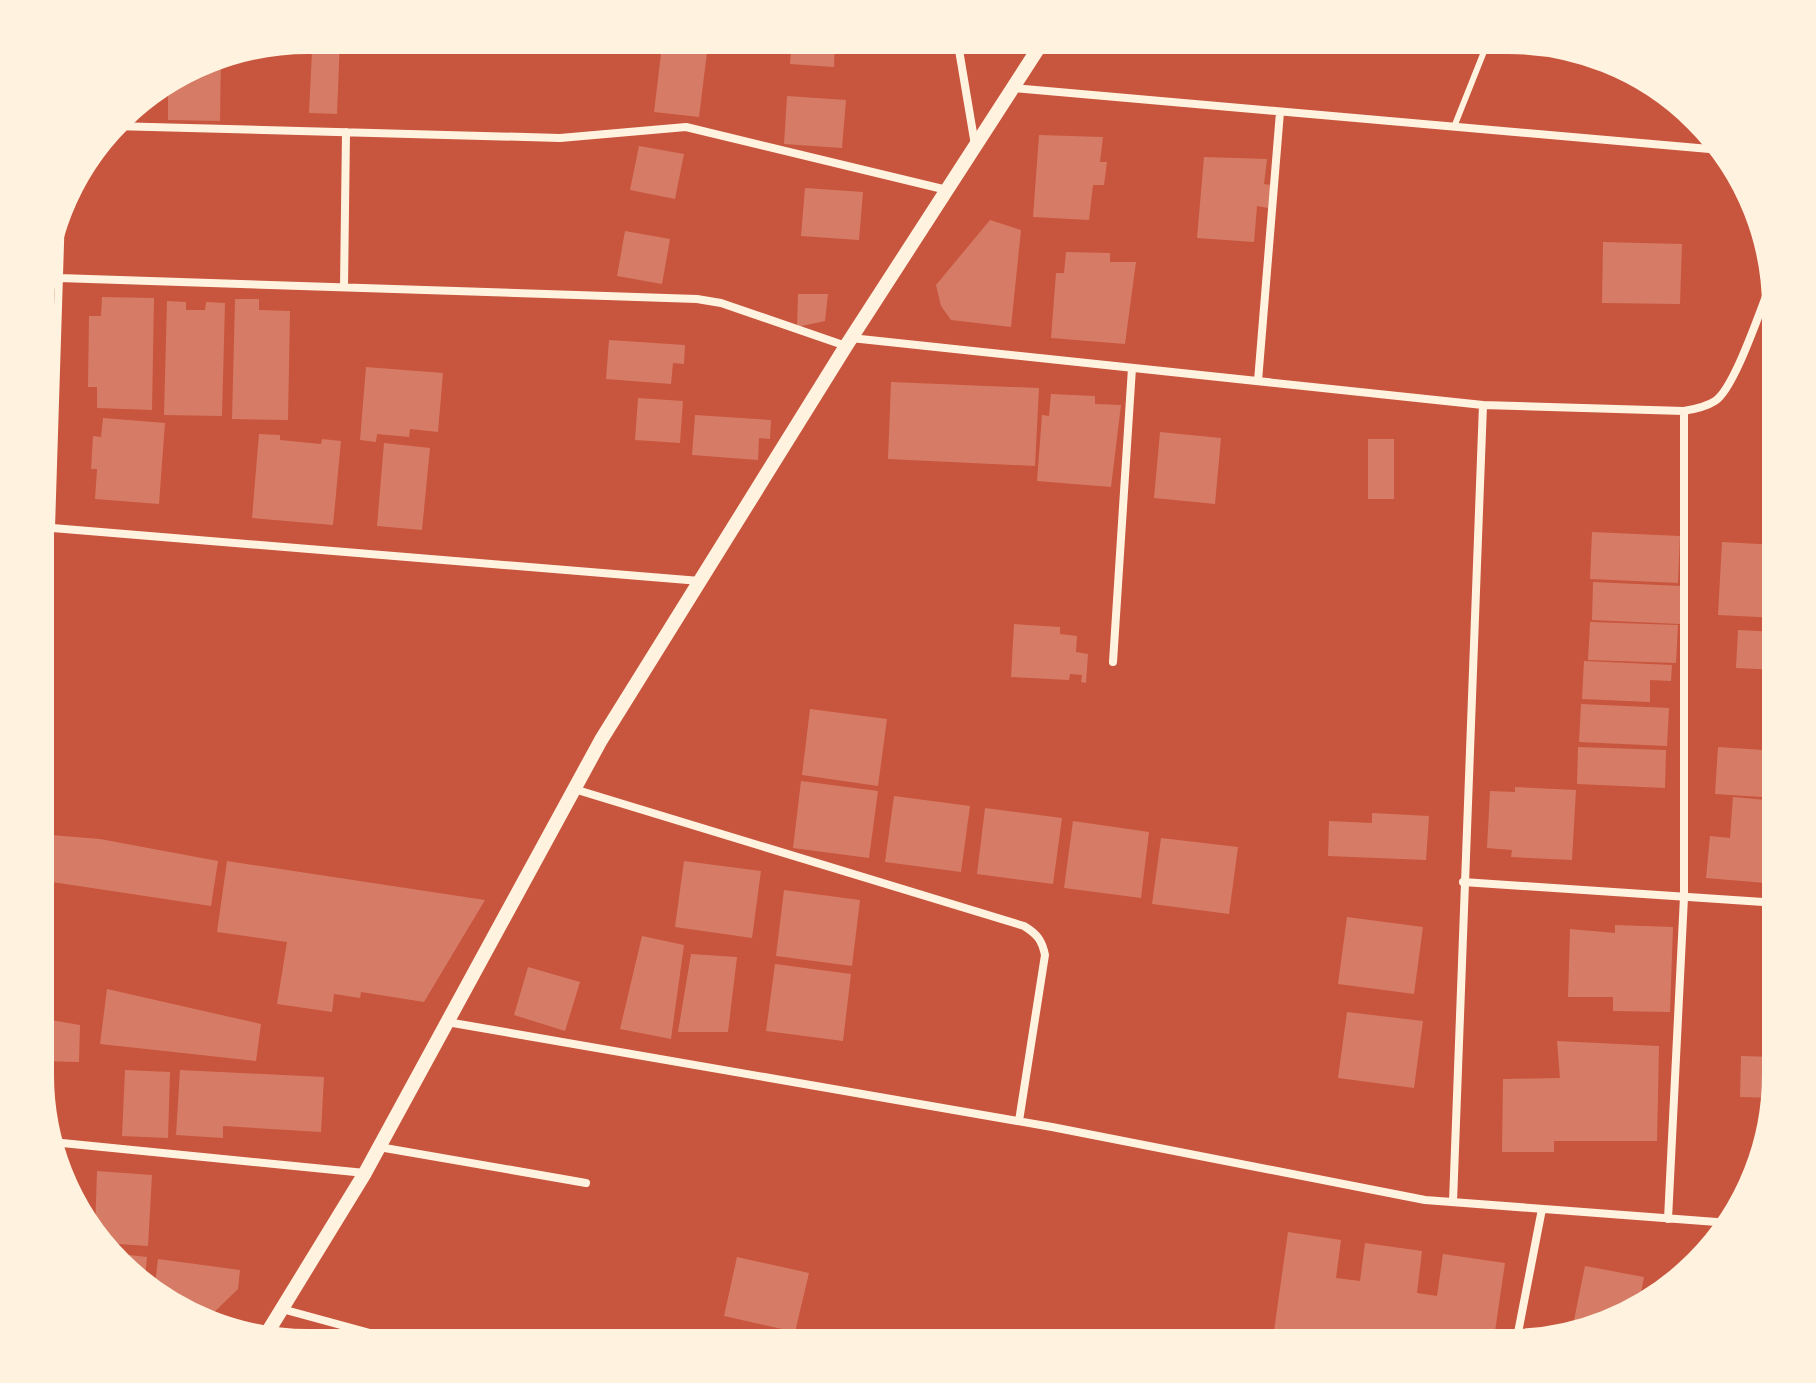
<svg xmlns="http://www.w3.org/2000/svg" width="1816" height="1383" font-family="'PT Serif',serif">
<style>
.building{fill:#d67c66}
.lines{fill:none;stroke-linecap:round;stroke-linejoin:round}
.service{stroke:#fff3e0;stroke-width:6}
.minor{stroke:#fff3e0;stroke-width:8}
.tertiary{stroke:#fff3e0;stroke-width:14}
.rim{fill:none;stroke:#fff3e0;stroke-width:4}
</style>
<rect width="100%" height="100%" fill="#c8553d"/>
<!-- building -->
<path class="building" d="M 308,38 L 340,38 L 337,114 L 309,113 L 312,52 L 293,51 L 293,40 Z
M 707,38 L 768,38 L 766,53 L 707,44 Z
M 792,38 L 835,38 L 834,67 L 790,64 Z
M 662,46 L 707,52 L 699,117 L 654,112 Z
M 221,52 L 220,121 L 168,120 L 168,83 Z
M 787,96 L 846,100 L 842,148 L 784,144 Z
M 1039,135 L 1103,137 L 1100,162 L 1107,162 L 1104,185 L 1093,185 L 1089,220 L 1033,217 Z
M 639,146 L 684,154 L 675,199 L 630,190 Z
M 1204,157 L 1267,159 L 1264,184 L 1271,185 L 1268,208 L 1257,206 L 1254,242 L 1197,238 Z
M 805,188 L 863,192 L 859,240 L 801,236 Z
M 990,220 L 1021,230 L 1011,327 L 951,320 L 941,306 L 936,285 Z
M 625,231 L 670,239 L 662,284 L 617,276 Z
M 1603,242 L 1682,244 L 1680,304 L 1602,303 Z
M 1066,252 L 1110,253 L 1110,262 L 1136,262 L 1125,344 L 1051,338 L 1056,273 L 1064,273 Z
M 798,294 L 828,294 L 825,321 L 797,327 Z
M 102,297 L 154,298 L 152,410 L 97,408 L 97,387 L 88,387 L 89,316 L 101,316 Z
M 235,299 L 259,299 L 259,310 L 290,311 L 288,420 L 232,419 Z
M 167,301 L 186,302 L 186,310 L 205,310 L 206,302 L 225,303 L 222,416 L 164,415 Z
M 609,340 L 685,345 L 684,364 L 673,363 L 671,384 L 606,379 Z
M 366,367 L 443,373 L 438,432 L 410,429 L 409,437 L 377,434 L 376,442 L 360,440 Z
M 891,382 L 1039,388 L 1035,466 L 888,459 Z
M 1051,394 L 1095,396 L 1095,404 L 1121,405 L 1111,487 L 1037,481 L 1042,415 L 1049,416 Z
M 638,398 L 683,401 L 680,443 L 635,440 Z
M 695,415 L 771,420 L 770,439 L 759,438 L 758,460 L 692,455 Z
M 103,418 L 165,423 L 159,504 L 95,499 L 97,469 L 91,469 L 93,436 L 101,437 Z
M 1160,432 L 1221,438 L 1215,504 L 1154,498 Z
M 259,434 L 280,435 L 280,440 L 321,444 L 322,439 L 341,441 L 333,525 L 252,518 Z
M 1368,439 L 1394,439 L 1394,499 L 1368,499 Z
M 384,443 L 430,448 L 422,530 L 377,526 Z
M 1592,532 L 1680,536 L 1678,583 L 1590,579 Z
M 1722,542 L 1778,545 L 1778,618 L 1718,615 Z
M 1593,582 L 1682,586 L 1680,624 L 1592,620 Z
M 1590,622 L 1678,625 L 1676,663 L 1588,660 Z
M 1014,624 L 1060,627 L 1060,634 L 1077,636 L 1076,652 L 1088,654 L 1086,683 L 1081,682 L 1082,675 L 1070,674 L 1069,680 L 1011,677 Z
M 1738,630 L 1778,632 L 1778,670 L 1736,668 Z
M 1584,661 L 1672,665 L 1671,681 L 1650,680 L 1650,702 L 1582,699 Z
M 1581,704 L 1669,708 L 1667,746 L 1579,742 Z
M 810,709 L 887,719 L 878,786 L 802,775 Z
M 1578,747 L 1666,750 L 1665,788 L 1577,784 Z
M 1718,747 L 1778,751 L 1778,798 L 1715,794 Z
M 801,781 L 878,791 L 869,858 L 793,848 Z
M 1515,787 L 1576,790 L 1572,860 L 1511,857 L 1512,850 L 1487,848 L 1490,791 L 1515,792 Z
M 894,796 L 970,806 L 961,872 L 885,862 Z
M 1733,797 L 1778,801 L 1778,884 L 1706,878 L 1710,836 L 1730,838 Z
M 985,808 L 1062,818 L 1053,884 L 977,874 Z
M 1372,813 L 1429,816 L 1426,860 L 1328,856 L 1329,821 L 1372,823 Z
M 1073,821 L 1149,832 L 1141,898 L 1064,888 Z
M 39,834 L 100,839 L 218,861 L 211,906 L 39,880 Z
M 1161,838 L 1238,847 L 1229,914 L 1152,904 Z
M 227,861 L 485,900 L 424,1002 L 361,992 L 360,998 L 334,994 L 332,1012 L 277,1004 L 287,942 L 217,932 Z
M 684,861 L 761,871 L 752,938 L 675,927 Z
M 784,890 L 860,900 L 852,966 L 776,956 Z
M 1347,917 L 1423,927 L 1414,994 L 1338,984 Z
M 1615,925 L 1673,927 L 1670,1012 L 1613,1011 L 1613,997 L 1568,997 L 1570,929 L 1615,933 Z
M 642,936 L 684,945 L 671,1039 L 620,1029 Z
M 691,954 L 737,957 L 728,1032 L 678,1032 Z
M 775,964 L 851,974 L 843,1041 L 766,1031 Z
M 528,967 L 580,982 L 565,1031 L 514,1015 Z
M 107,989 L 261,1024 L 256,1061 L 100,1044 Z
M 1347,1012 L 1423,1021 L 1414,1088 L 1338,1078 Z
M 39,1018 L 80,1025 L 79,1062 L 39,1061 Z
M 1557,1041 L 1659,1046 L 1657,1141 L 1554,1141 L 1554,1152 L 1502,1152 L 1503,1079 L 1560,1078 Z
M 1741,1056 L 1777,1057 L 1776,1098 L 1740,1097 Z
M 125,1070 L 170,1072 L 168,1138 L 122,1136 Z
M 180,1070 L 324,1077 L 321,1132 L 223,1126 L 223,1138 L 176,1135 Z
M 97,1171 L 152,1175 L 148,1246 L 103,1243 L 95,1232 Z
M 1288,1232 L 1341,1240 L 1336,1278 L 1360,1281 L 1365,1243 L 1422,1251 L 1417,1293 L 1437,1296 L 1443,1254 L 1505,1263 L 1493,1345 L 1272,1345 Z
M 111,1253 L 147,1257 L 144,1287 L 130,1278 Z
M 737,1257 L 809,1273 L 795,1332 L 724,1316 Z
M 158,1259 L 240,1270 L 238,1289 L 203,1323 L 154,1293 Z
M 1585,1266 L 1644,1277 L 1638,1309 L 1627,1317 L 1596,1325 L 1574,1320 Z"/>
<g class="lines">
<!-- service -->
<path class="service" d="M 1454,127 L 1489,39"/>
<!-- minor -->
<path class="minor" d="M 957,38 L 975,145
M 1013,88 L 1721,150
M 112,126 L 560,138 L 686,127 L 947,190
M 59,278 L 697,299 L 721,303 L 846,346
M 344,287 L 346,132
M 851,338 L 1483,405 L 1453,1202
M 1258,381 L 1280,112
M 1483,405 L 1684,411 C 1695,409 1706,407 1715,401 C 1735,388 1761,307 1772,281
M 40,527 L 700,581
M 51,528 L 61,212
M 1113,662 L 1132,368
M 574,789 L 1024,926 C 1037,934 1042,940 1045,955 L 1019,1121
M 1463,882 L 1778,903
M 447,1022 L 1052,1127 L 1425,1200 L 1730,1223
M 52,1142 L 365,1173
M 379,1147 L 586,1183
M 1668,1219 L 1684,897 L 1684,411
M 282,1309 L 414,1345
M 1516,1343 L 1542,1209"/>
<!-- tertiary -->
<path class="tertiary" d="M 264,1338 L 365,1173 L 601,740 L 846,346 L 1045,38"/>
</g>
<!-- crop -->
<path d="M0 0H1816V1383H0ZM308 52H1508A256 256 0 0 1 1764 308V1075A256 256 0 0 1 1508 1331H308A256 256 0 0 1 52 1075V308A256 256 0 0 1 308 52Z" fill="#fff3e0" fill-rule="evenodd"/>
<path class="rim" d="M308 52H1508A256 256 0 0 1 1764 308V1075A256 256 0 0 1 1508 1331H308A256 256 0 0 1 52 1075V308A256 256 0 0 1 308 52Z"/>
</svg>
